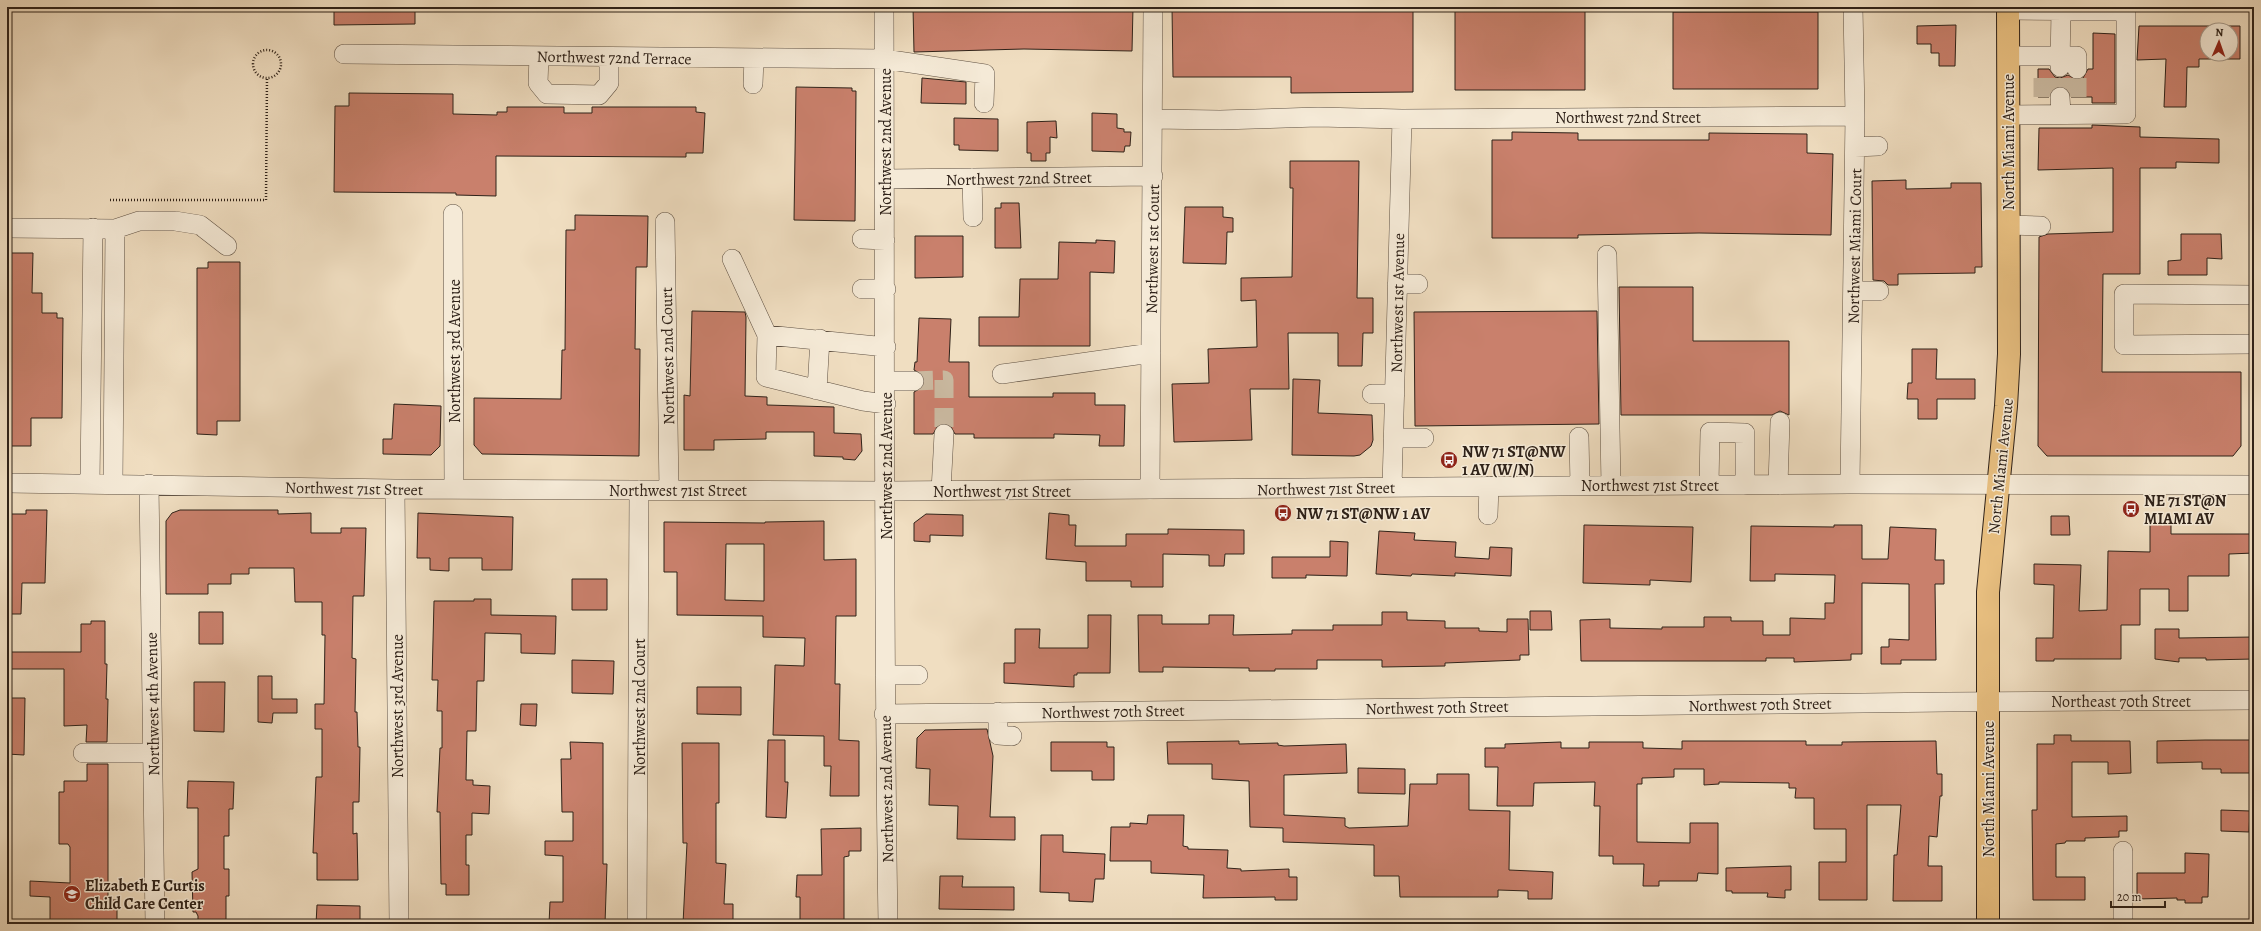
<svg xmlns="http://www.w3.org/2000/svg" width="2261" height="931" font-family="Alegreya,serif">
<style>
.building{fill:#c9806c;stroke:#2f2219;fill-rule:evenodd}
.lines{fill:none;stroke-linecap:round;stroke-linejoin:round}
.minor-tunnel{stroke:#c9b89f;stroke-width:19;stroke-dasharray:19 10;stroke-linecap:butt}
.minor-casing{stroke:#5f5143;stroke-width:20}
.major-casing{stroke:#2f2219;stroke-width:24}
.path{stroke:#2f2219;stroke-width:2.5;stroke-dasharray:1 2;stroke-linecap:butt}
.minor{stroke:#f5ead7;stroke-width:19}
.major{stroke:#e8bf80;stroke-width:22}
.labels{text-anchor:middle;stroke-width:3;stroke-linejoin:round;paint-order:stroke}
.street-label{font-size:16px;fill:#2f2219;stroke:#f5ead7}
.poi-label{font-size:16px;font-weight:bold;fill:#2f2219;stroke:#f5ead7;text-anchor:start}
</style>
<rect width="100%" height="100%" fill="#f0dec1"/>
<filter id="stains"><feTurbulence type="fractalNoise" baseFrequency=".005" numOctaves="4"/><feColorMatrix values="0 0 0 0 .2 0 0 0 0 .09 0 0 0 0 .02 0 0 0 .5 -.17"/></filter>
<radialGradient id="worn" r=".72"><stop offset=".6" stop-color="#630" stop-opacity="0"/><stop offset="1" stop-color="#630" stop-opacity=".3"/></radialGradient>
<!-- building -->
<path class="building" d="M 334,7 L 415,7 L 415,24 L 334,25 Z
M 913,7 L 1133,7 L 1132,51 L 1024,49 L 914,52 Z
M 1172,7 L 1413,7 L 1413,92 L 1291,93 L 1291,77 L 1173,77 Z
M 1455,7 L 1585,7 L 1585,90 L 1455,90 Z
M 1673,12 L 1818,12 L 1818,89 L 1673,89 Z
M 1956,25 L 1955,66 L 1939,66 L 1939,53 L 1931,53 L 1931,44 L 1917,44 L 1917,26 Z
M 2139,26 L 2240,26 L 2240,59 L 2199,59 L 2199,67 L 2187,67 L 2186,107 L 2164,107 L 2166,59 L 2137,60 ZM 2207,30 L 2231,30 L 2231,54 L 2207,54 Z
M 2093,33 L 2115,34 L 2115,103 L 2092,103 L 2092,97 L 2071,97 L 2069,91 L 2060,86 L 2054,88 L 2049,97 L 2038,97 L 2038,69 L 2049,69 L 2055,77 L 2060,78 L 2068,75 L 2077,80 L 2083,78 L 2088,69 L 2093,69 Z
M 922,78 L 966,82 L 966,104 L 921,103 Z
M 796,87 L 852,88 L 852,91 L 856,91 L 855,221 L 794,220 Z
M 349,93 L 453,94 L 453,114 L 497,115 L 497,112 L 507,112 L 507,107 L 564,107 L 564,113 L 592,113 L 592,107 L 696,107 L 696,112 L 705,113 L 703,153 L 686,153 L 686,157 L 496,156 L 496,196 L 456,195 L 456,193 L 334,192 L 335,106 L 349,106 Z
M 1092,113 L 1117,114 L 1117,128 L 1124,129 L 1124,132 L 1131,132 L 1130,146 L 1125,146 L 1124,152 L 1092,151 Z
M 954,118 L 998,119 L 998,151 L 959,150 L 959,145 L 954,145 Z
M 1056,121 L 1057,138 L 1050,137 L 1050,153 L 1046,153 L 1046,161 L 1031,161 L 1031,153 L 1027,153 L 1027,122 Z
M 2092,125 L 2140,127 L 2140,137 L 2219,139 L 2219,163 L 2176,162 L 2176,168 L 2140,168 L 2140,274 L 2103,274 L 2102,372 L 2241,372 L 2241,446 L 2233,456 L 2047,456 L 2038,446 L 2039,237 L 2048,234 L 2113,232 L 2113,168 L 2038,170 L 2039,128 L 2092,128 Z
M 1512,132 L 1578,133 L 1578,140 L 1709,140 L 1709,133 L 1807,134 L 1807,153 L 1833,154 L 1831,235 L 1699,233 L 1578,235 L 1578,238 L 1492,238 L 1492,140 L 1512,140 Z
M 1290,161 L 1359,161 L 1357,298 L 1373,298 L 1373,333 L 1363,333 L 1362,366 L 1338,366 L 1338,333 L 1288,333 L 1289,389 L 1250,389 L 1252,440 L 1174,442 L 1172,384 L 1209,383 L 1208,349 L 1257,347 L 1256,300 L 1241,301 L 1241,278 L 1292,277 L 1293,188 L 1290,188 Z
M 1906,180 L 1906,189 L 1951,188 L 1951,183 L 1981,183 L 1982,267 L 1975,267 L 1975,273 L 1898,274 L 1898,285 L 1888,285 L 1884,281 L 1873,280 L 1872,181 Z
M 1001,203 L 1019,203 L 1021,248 L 995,248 L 995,208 L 1001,208 Z
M 1185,207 L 1223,207 L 1223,217 L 1233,218 L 1233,232 L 1227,232 L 1226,264 L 1183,263 Z
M 575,215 L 648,216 L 647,267 L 636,267 L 635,349 L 640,349 L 639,456 L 482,454 L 474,445 L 474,398 L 561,399 L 562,350 L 565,350 L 566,230 L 575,230 Z
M 2181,234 L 2221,234 L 2222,259 L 2207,258 L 2207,275 L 2168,275 L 2168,261 L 2181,260 Z
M 915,236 L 963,236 L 963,277 L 915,278 Z
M 1096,240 L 1115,241 L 1114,273 L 1090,272 L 1090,346 L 979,346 L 979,317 L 1019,317 L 1020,279 L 1058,279 L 1059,242 L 1096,243 Z
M 7,253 L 33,253 L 32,293 L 42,293 L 42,313 L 57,313 L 57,318 L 63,318 L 62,418 L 31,418 L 31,446 L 7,446 Z
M 208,262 L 240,262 L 240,421 L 217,421 L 217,435 L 197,434 L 197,268 L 208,268 Z
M 1619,287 L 1693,287 L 1693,341 L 1789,341 L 1789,415 L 1780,411 L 1772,415 L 1621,415 Z
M 692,311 L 745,312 L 746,317 L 745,396 L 767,397 L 767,405 L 834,407 L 834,433 L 861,434 L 862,451 L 855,460 L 843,459 L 843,457 L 814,456 L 814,432 L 766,432 L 766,439 L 714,440 L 714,450 L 684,450 L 684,395 L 690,396 Z
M 1597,311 L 1599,424 L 1415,426 L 1414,312 Z
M 919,318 L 951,319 L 949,362 L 969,362 L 969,397 L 1053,397 L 1053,393 L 1095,393 L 1095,405 L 1125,405 L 1124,446 L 1099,446 L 1100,435 L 1054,434 L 1054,438 L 974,438 L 974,434 L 955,434 L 950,425 L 945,423 L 939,424 L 933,434 L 914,434 L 914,392 L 923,387 L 925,381 L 923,375 L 914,370 L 915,362 L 917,362 Z
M 1912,349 L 1937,349 L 1936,379 L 1975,379 L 1975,399 L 1937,399 L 1937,419 L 1918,419 L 1918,399 L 1907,399 L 1908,383 L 1912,383 Z
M 1293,379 L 1320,380 L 1318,413 L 1372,415 L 1373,440 L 1371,446 L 1360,455 L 1354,456 L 1292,455 Z
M 394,404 L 441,406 L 440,446 L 431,455 L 383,454 L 383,439 L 392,439 Z
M 26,510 L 47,510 L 45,583 L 22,583 L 21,614 L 7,614 L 7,514 L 26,514 Z
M 180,510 L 278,510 L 278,514 L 311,513 L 311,533 L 341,533 L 341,528 L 366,528 L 364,596 L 353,596 L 352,658 L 356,659 L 355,712 L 357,712 L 358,747 L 360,747 L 359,802 L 353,802 L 353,834 L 357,833 L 358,880 L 317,880 L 317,853 L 313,853 L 316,777 L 322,777 L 322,729 L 315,729 L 315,704 L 324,704 L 325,635 L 322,635 L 322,602 L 295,602 L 294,568 L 249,568 L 249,574 L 231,574 L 231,584 L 208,584 L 208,594 L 166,594 L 166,521 L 172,513 Z
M 418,513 L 513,517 L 512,570 L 482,570 L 482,558 L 449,558 L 449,571 L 430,570 L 430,558 L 417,558 Z
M 1049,513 L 1069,515 L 1069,525 L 1076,525 L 1075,546 L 1126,546 L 1126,534 L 1168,534 L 1168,529 L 1244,530 L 1244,554 L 1225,554 L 1224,566 L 1209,566 L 1209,555 L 1163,554 L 1163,587 L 1131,587 L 1131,581 L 1086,581 L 1086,562 L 1046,559 Z
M 926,514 L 963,515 L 963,536 L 930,535 L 930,542 L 914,541 L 914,523 Z
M 2051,516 L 2069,516 L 2070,535 L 2051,535 Z
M 824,521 L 824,560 L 856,559 L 856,616 L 836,616 L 835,684 L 840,684 L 839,740 L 859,741 L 859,796 L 830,796 L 831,766 L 824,766 L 824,736 L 773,735 L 775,665 L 804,666 L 805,638 L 763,637 L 763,616 L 677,615 L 677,572 L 664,572 L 664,522 L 765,523 L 765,522 ZM 726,544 L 764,544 L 764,601 L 725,600 Z
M 2150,524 L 2171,524 L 2171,534 L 2254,534 L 2254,553 L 2229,554 L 2229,576 L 2188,576 L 2188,611 L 2169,611 L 2169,589 L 2140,589 L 2140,625 L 2121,625 L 2121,659 L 2054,659 L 2054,661 L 2036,661 L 2036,638 L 2053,638 L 2054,585 L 2034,584 L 2034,564 L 2081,565 L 2079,611 L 2107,610 L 2108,551 L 2150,552 Z
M 1584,525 L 1693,527 L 1691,582 L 1650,580 L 1650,585 L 1583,583 Z
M 1834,525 L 1862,525 L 1862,559 L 1888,559 L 1890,527 L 1936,529 L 1935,560 L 1944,560 L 1944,584 L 1935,584 L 1936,660 L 1901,660 L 1901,664 L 1881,664 L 1881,647 L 1889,647 L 1889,639 L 1909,640 L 1909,584 L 1862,583 L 1862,654 L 1851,654 L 1851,660 L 1794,662 L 1794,658 L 1766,658 L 1766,661 L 1581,661 L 1580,620 L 1610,619 L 1610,628 L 1662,629 L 1662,627 L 1704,627 L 1704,617 L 1731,617 L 1731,621 L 1763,621 L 1763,635 L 1790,635 L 1790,618 L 1825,619 L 1825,603 L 1834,603 L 1835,575 L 1775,574 L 1775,581 L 1750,581 L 1751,526 L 1834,527 Z
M 1379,531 L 1415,533 L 1414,540 L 1456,542 L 1455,557 L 1489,559 L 1490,547 L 1512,548 L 1511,576 L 1455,573 L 1455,576 L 1412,574 L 1411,576 L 1376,574 Z
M 1330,541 L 1348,542 L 1347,576 L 1306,575 L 1306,578 L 1272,578 L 1272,557 L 1330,557 Z
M 572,579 L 607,579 L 607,610 L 572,610 Z
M 474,599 L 491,599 L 491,615 L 556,616 L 555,654 L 521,653 L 521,634 L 485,633 L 484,681 L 477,681 L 476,731 L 467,731 L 466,780 L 473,780 L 473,785 L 490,786 L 489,814 L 472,813 L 472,835 L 466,835 L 466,865 L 469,865 L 469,895 L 446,895 L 446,884 L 441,884 L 440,812 L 437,812 L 440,748 L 442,748 L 442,711 L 437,711 L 438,680 L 432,680 L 434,601 L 474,601 Z
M 1530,611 L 1551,611 L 1552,630 L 1530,630 Z
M 199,612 L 223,612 L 223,644 L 199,644 Z
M 1382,612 L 1407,612 L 1407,620 L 1445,621 L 1445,628 L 1479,628 L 1479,631 L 1507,632 L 1507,619 L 1528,619 L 1529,655 L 1520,655 L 1520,660 L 1445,663 L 1445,666 L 1382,667 L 1382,660 L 1317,660 L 1317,669 L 1275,669 L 1275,671 L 1249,671 L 1249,668 L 1163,667 L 1163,672 L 1139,672 L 1138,615 L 1162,615 L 1162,624 L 1209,624 L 1209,615 L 1234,615 L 1233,635 L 1292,634 L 1292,630 L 1333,630 L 1333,625 L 1382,625 Z
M 1088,615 L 1111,615 L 1110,673 L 1077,673 L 1077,675 L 1074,675 L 1074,687 L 1004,683 L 1004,663 L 1015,663 L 1015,629 L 1040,629 L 1039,648 L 1088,648 Z
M 91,621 L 105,621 L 105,664 L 107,664 L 106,699 L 108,699 L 107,742 L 86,742 L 87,725 L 64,726 L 64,669 L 7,669 L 7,652 L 81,652 L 81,624 L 91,624 Z
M 2155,629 L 2179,629 L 2179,638 L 2254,637 L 2254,659 L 2206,660 L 2206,658 L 2179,658 L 2179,662 L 2155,659 Z
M 572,660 L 614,661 L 613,694 L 572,693 Z
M 258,676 L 272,676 L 272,699 L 297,699 L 297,713 L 273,713 L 272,723 L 258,722 Z
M 194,682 L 225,682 L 224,732 L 194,731 Z
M 697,687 L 741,687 L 741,715 L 697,714 Z
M 7,698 L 25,698 L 24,755 L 7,754 Z
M 521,704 L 537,704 L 536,726 L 520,725 Z
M 987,729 L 993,756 L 990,817 L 1015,817 L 1015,840 L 957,839 L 958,806 L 929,805 L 930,769 L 916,768 L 917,738 L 925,730 Z
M 2054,735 L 2071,735 L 2071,741 L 2130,741 L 2131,773 L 2108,774 L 2108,762 L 2072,762 L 2072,817 L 2127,816 L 2127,831 L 2119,831 L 2119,837 L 2085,838 L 2085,841 L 2066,841 L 2065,843 L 2056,844 L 2056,877 L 2085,877 L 2085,900 L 2033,900 L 2032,810 L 2037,810 L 2037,744 L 2054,744 Z
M 768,740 L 785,740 L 785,782 L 788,782 L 786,818 L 766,817 Z
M 2205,740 L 2254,740 L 2254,773 L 2221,773 L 2221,769 L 2202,769 L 2202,762 L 2157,763 L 2157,741 Z
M 1239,741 L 1239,744 L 1278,743 L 1278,745 L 1284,746 L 1346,744 L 1347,773 L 1284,775 L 1284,815 L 1345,818 L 1345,826 L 1349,828 L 1408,826 L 1410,784 L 1437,784 L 1437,774 L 1469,774 L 1469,810 L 1510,811 L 1509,870 L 1553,872 L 1552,899 L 1528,899 L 1528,891 L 1498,890 L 1498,897 L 1400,897 L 1399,876 L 1374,876 L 1374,845 L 1283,842 L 1283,828 L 1250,827 L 1249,781 L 1212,779 L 1212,764 L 1168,764 L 1167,742 Z
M 1682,741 L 1806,741 L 1806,745 L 1842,745 L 1842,742 L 1936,741 L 1937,774 L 1942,774 L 1942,796 L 1940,796 L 1937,837 L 1929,836 L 1928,866 L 1942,866 L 1942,901 L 1893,901 L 1894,855 L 1897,855 L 1901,805 L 1867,805 L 1867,900 L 1819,900 L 1819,862 L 1846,862 L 1846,829 L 1814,829 L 1814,798 L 1795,798 L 1796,788 L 1789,788 L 1789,783 L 1719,782 L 1719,784 L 1704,785 L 1704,769 L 1674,769 L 1674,777 L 1642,778 L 1642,784 L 1637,784 L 1637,842 L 1690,843 L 1690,823 L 1718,823 L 1718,874 L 1698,873 L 1697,881 L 1659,881 L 1659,886 L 1643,886 L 1644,864 L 1613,864 L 1613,856 L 1599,856 L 1600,806 L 1594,806 L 1595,782 L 1534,783 L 1533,806 L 1497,806 L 1498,767 L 1485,767 L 1485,748 L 1505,748 L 1505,744 L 1561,742 L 1561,748 L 1589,748 L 1589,742 L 1643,742 L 1643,748 L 1682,749 Z
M 570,742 L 603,743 L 603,864 L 607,864 L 605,924 L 549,924 L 550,902 L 563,902 L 563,856 L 545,855 L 545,841 L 573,841 L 573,812 L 562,812 L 561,759 L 571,759 Z
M 1051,742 L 1107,742 L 1107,747 L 1114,747 L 1114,780 L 1092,780 L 1092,771 L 1051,771 Z
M 682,743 L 719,743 L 719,803 L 716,803 L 716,863 L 726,864 L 724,904 L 733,904 L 733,924 L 683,924 L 687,843 L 683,843 Z
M 87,764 L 108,764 L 108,900 L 117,900 L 117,924 L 50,924 L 50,897 L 30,896 L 30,881 L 70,883 L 70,847 L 68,844 L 59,844 L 59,792 L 64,792 L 64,781 L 87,781 Z
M 1358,768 L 1405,769 L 1405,794 L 1358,793 Z
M 188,781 L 234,782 L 233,809 L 229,809 L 229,836 L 224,836 L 224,869 L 229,869 L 229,896 L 226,896 L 226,924 L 198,924 L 198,916 L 196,912 L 193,912 L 192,872 L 198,869 L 198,808 L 187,808 Z
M 2221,810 L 2250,811 L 2249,832 L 2221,831 Z
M 1148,815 L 1184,815 L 1183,846 L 1188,847 L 1188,849 L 1228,850 L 1227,868 L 1241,869 L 1241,871 L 1289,869 L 1289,877 L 1297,877 L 1297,900 L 1275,900 L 1275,897 L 1203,898 L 1204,875 L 1151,873 L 1151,861 L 1110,861 L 1111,827 L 1130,827 L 1130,823 L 1147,824 Z
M 861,828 L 861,851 L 849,851 L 849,856 L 844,857 L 844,922 L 800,924 L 800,897 L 796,897 L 797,875 L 822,875 L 821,829 Z
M 1041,835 L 1063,835 L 1063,852 L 1105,854 L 1104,879 L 1095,879 L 1093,902 L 1069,901 L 1069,893 L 1040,892 Z
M 2185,853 L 2209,854 L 2208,897 L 2202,897 L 2202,903 L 2185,903 L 2185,900 L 2177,900 L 2177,898 L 2137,899 L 2137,873 L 2185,873 Z
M 1791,866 L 1791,890 L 1785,890 L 1785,898 L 1767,897 L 1768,893 L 1732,893 L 1732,891 L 1726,891 L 1726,868 Z
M 940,876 L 963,876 L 962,887 L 1014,887 L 1014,910 L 939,909 Z
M 317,905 L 360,906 L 360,924 L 316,924 Z"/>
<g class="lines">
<!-- minor-tunnel -->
<path class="minor-tunnel" d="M 2043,97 L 2043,69
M 2060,97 L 2060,69
M 2077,97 L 2077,69
M 914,381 L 944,380 L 944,434"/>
<defs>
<path id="minor" d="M 884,7 C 885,313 883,618 888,924
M 344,54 L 884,59 L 985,74 L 984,103
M 539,56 L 538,83 L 547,94 L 599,95 L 609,83 L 609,57
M 2008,56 L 2077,56 L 2077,69
M 2060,67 L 2061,10
M 753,84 L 754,58
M 2060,97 L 2061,113
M 2008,115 L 2126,114 L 2126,11 L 2008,10
M 1153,119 L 1220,120 L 1318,117 L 1402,119 L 1855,116
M 1855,147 L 1878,146
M 972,178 L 973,217
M 885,179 L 1153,176
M 453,214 L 454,489
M 665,222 L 669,490
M 2008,225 L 2041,226
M 7,228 L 115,229 L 139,221 L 175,221 L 200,225 L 227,246
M 862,239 L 885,240
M 1607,255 L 1611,486
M 732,259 L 767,335
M 1397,284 L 1418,284
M 862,289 L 886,289
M 1853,291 L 1879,291
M 2254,295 L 2124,294 L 2124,345 L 2254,344
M 886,347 L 767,335 L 766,377 L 863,401 L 886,404
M 1002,374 L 1151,353
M 886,381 L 914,381
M 817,390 L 820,339
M 1372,394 L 1395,394
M 1579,437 L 1580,486
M 1393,438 L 1424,438
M 7,483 L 395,489 L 886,491 L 1850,484 L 2254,485
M 90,484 L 93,228
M 113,484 L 115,229
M 149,484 L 155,924
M 1850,484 L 1855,116 L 1853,7
M 1709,485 L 1710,432 L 1745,433 L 1745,485
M 1778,485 L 1780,422
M 1392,487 L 1402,119
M 395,489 L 399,924
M 1150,490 L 1153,7
M 941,491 L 944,434
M 1488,515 L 1489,486
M 885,675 L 918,675
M 998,712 L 998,735 L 1012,736
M 884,714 L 1948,702 L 2254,700
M 83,753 L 153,753
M 637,924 L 639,490
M 2123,924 L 2123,851"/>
<path id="major" d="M 1988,924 L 1988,592 L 2006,406 L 2009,354 L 2008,7"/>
</defs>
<!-- minor casing -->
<use href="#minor" class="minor-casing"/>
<!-- major casing -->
<use href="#major" class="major-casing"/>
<!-- path -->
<path class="path" d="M253 64a14 14 0 1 1 28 0a14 14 0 1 1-28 0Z
M 110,200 L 266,200 L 267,77"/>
<!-- minor -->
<use href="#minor" class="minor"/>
<!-- major -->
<use href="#major" class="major"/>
</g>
<!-- icons -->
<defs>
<symbol id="bus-disc" viewBox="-11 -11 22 22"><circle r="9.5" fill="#8f2418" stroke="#f5ead7"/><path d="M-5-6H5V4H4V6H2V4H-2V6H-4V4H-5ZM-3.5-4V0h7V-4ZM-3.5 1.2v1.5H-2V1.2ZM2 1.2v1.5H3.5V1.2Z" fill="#fff"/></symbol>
<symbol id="school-disc" viewBox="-11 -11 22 22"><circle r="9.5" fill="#8f2418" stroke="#f5ead7"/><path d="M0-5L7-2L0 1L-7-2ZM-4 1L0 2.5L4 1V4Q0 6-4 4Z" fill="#fff"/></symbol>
</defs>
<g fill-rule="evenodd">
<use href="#bus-disc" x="1439" y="450" width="20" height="20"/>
<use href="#bus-disc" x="2121" y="499" width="20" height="20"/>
<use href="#bus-disc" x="1273" y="503" width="20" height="20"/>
<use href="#school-disc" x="62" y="884" width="20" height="20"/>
</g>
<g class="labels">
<!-- street labels -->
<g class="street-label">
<text transform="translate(614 57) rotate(1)" y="6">Northwest 72nd Terrace</text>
<text x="1628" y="123">Northwest 72nd Street</text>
<text transform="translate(885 142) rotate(-90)" y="6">Northwest 2nd Avenue</text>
<text transform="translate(2008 142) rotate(-90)" y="6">North Miami Avenue</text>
<text transform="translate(1019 178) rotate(-1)" y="6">Northwest 72nd Street</text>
<text transform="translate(1854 246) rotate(-89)" y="6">Northwest Miami Court</text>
<text transform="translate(1152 249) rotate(-89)" y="6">Northwest 1st Court</text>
<text transform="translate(1397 303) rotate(-89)" y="6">Northwest 1st Avenue</text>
<text transform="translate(454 351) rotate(-90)" y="6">Northwest 3rd Avenue</text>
<text transform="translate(667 356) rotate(-91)" y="6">Northwest 2nd Court</text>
<text transform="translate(886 466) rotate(-90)" y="6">Northwest 2nd Avenue</text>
<text transform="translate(2000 466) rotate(-84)" y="6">North Miami Avenue</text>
<text x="1650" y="491">Northwest 71st Street</text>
<text transform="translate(354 488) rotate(1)" y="6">Northwest 71st Street</text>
<text transform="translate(1326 488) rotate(-1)" y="6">Northwest 71st Street</text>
<text x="678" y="496">Northwest 71st Street</text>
<text x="1002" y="497">Northwest 71st Street</text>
<text x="2121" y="707">Northeast 70th Street</text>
<text transform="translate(152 704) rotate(-91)" y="6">Northwest 4th Avenue</text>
<text transform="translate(1760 704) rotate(-1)" y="6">Northwest 70th Street</text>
<text transform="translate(397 706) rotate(-90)" y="6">Northwest 3rd Avenue</text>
<text transform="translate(639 707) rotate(-90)" y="6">Northwest 2nd Court</text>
<text transform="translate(1437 707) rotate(-1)" y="6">Northwest 70th Street</text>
<text transform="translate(1113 711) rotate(-1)" y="6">Northwest 70th Street</text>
<text transform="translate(886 789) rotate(-91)" y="6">Northwest 2nd Avenue</text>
<text transform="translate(1988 789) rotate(-90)" y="6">North Miami Avenue</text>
</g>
<!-- poi labels -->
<g class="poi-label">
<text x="1462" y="457">NW 71 ST@NW<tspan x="1462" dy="18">1 AV (W/N)</tspan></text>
<text x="2144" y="506">NE 71 ST@N<tspan x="2144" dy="18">MIAMI AV</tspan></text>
<text x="1296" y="519">NW 71 ST@NW 1 AV</text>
<text x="85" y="891">Elizabeth E Curtis<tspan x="85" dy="18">Child Care Center</tspan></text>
</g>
</g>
<!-- margin -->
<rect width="2261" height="931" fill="none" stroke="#f0dec1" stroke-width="24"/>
<rect x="8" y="8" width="2245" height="915" fill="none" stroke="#2f2219" stroke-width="2"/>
<rect x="12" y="12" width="2237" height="907" fill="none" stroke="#2f2219"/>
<!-- north arrow -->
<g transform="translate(2219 42) rotate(2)"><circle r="19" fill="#f5ead7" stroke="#a69a8b"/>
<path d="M0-3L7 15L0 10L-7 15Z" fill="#8f2418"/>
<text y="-6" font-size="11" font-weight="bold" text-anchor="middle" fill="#2f2219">N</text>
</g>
<!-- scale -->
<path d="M2111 901v6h54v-6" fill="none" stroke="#2f2219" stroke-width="2"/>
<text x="2117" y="901" font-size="12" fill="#2f2219" stroke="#f5ead7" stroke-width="3" paint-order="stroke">20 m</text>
<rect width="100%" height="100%" filter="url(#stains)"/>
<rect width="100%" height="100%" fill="url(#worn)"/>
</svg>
